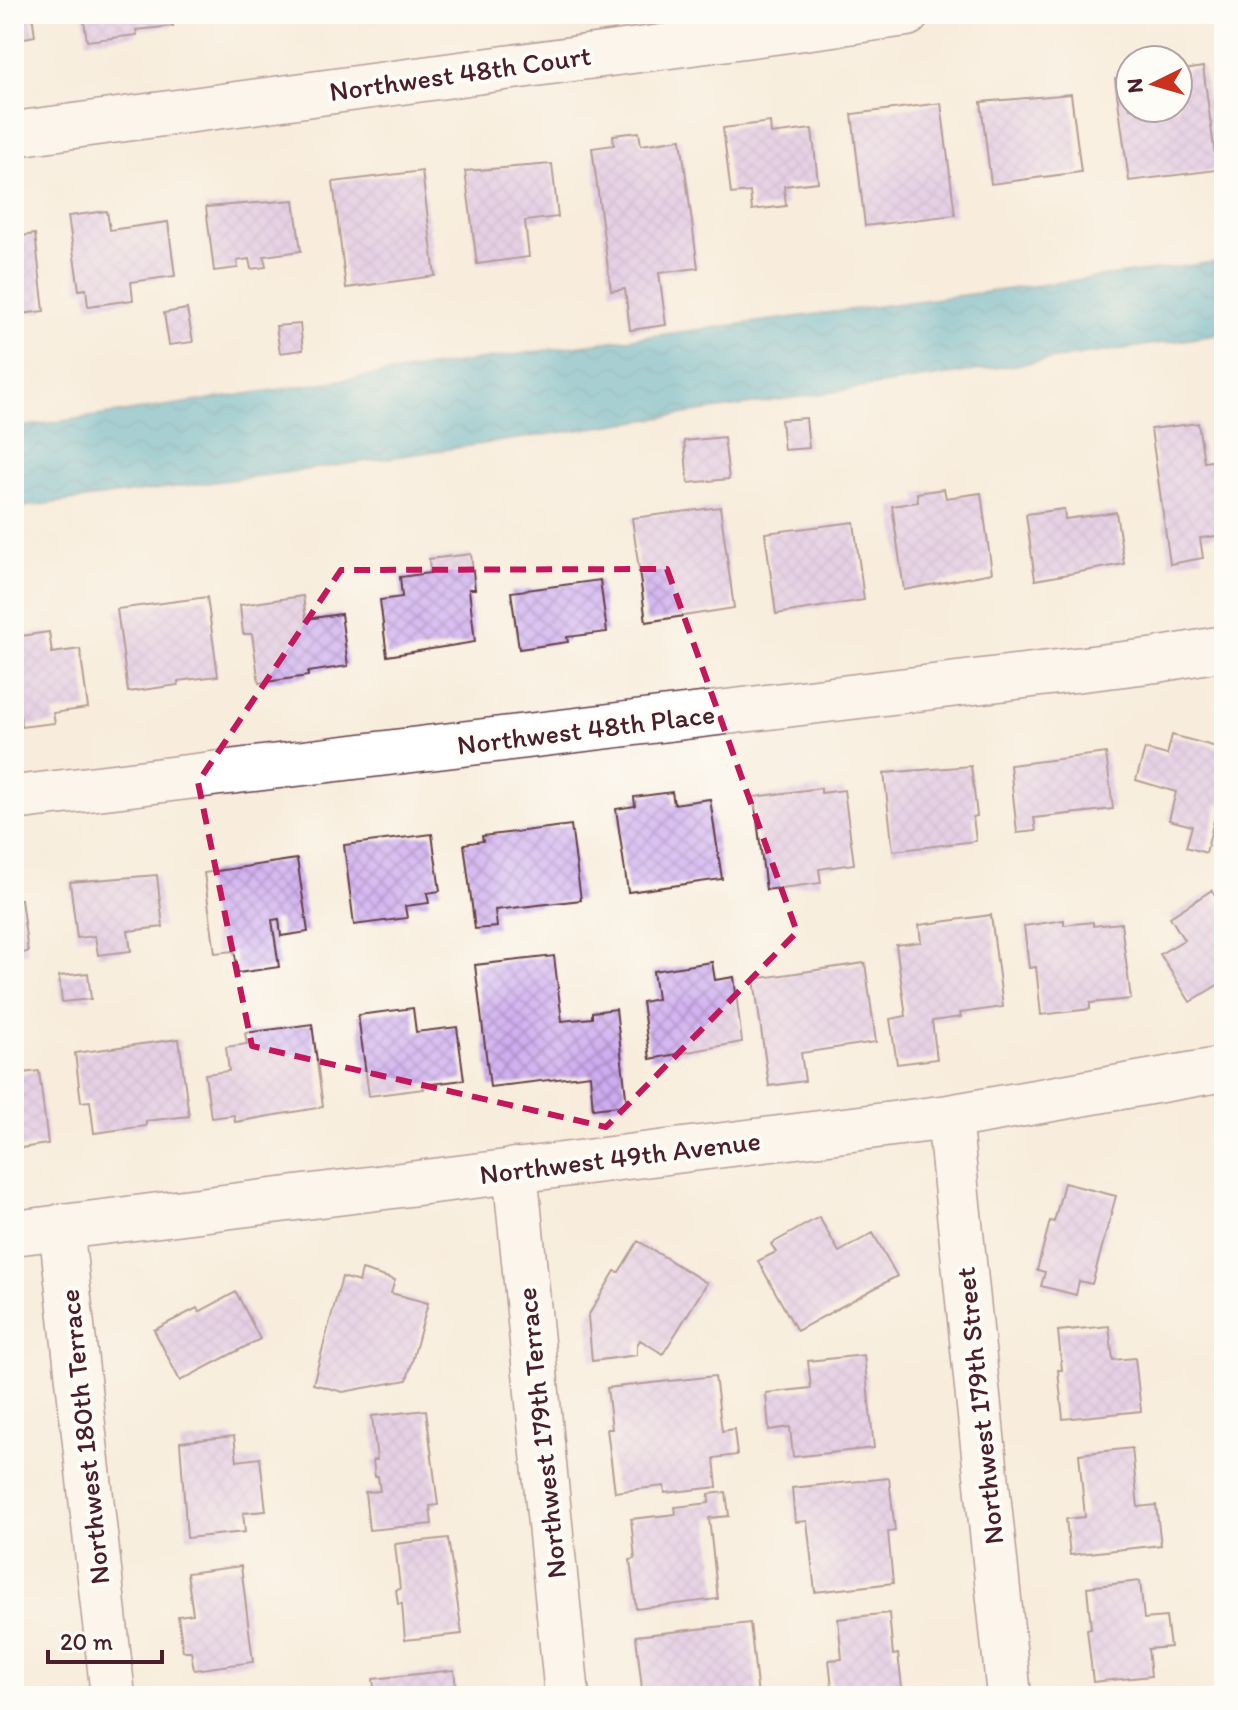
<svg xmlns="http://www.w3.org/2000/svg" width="1238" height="1710" font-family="Itim,sans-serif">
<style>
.water{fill:url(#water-waves);stroke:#486678;stroke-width:2}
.building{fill:url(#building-cross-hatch)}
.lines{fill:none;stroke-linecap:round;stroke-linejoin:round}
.minor-casing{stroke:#643e46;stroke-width:47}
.minor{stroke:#fff;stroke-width:44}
.marked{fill:none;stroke:#c2185b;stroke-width:6;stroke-dasharray:16 10;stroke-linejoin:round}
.labels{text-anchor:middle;stroke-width:8;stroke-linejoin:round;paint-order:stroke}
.street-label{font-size:28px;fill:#4a1f2b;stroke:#fdfcf7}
</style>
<defs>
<pattern id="water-waves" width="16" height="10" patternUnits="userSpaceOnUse" patternTransform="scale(2)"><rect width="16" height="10" fill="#45acc5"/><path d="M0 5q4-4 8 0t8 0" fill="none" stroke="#3c8ba0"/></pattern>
<pattern id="building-cross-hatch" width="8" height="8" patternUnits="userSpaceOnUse" patternTransform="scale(2)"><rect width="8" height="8" fill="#ceacf0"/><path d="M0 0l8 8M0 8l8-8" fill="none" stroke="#a98bc3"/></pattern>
</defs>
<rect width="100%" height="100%" fill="#fdfcf7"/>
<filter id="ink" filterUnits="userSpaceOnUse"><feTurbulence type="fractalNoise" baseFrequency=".0125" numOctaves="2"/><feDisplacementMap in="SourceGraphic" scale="16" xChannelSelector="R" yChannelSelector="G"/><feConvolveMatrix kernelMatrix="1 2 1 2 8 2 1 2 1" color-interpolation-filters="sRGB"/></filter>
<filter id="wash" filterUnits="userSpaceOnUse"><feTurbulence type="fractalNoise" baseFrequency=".006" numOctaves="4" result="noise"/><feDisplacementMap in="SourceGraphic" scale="32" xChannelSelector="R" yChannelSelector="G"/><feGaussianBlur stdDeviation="1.8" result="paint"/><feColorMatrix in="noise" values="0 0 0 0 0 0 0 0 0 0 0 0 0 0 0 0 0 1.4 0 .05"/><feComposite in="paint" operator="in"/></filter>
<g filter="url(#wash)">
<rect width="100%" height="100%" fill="#f8eddd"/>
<!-- water -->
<path class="water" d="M 1224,261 L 1224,334 L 320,468 L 14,508 L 14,428 L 582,345 Z"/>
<g id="blocks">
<!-- building -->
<path class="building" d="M 14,14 L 32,14 L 35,36 L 14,40 Z
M 83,14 L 172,14 L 173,26 L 136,30 L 137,35 L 87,41 Z
M 1203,67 L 1217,170 L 1129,181 L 1115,79 L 1130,77 L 1130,108 L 1178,108 L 1178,71 Z
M 1071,94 L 1081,172 L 991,184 L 981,102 Z
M 941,103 L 955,215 L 865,226 L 852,114 Z
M 770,122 L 771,134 L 812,129 L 818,182 L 784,186 L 786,206 L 752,210 L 750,192 L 731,194 L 723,128 Z
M 639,132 L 641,145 L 681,139 L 698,268 L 659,273 L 666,325 L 630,330 L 625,289 L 611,291 L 592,148 L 614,145 L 613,135 Z
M 552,164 L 558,217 L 525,221 L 529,257 L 477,264 L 465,171 Z
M 422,171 L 435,276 L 346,288 L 333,182 Z
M 294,200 L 301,251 L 264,256 L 266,267 L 251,269 L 249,259 L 237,261 L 238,268 L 214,271 L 206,207 Z
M 107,211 L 110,230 L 168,222 L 175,276 L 131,282 L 133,300 L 88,306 L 86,289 L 79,290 L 68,216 Z
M 35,234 L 44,311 L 14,315 L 14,237 Z
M 187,309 L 193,342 L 169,345 L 164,313 Z
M 300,324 L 303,350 L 280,353 L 276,326 Z
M 806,418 L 809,448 L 784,450 L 781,420 Z
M 1198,423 L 1204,462 L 1224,459 L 1224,535 L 1200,538 L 1203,558 L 1170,564 L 1151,429 Z
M 724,437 L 729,479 L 688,483 L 684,441 Z
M 944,489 L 946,498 L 981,493 L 992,573 L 904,590 L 892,506 L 918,502 L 917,493 Z
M 720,507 L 734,608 L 646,622 L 632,518 Z
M 1064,509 L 1065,519 L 1116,512 L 1124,564 L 1035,580 L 1026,514 Z
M 854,522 L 864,600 L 776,614 L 765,533 Z
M 471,554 L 475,589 L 469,589 L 475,642 L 387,656 L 380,600 L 402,597 L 400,577 L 430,573 L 429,559 Z
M 600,580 L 607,632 L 567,637 L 568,642 L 519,649 L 511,592 Z
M 303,596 L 306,619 L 341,614 L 348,666 L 308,672 L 308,676 L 259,683 L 252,634 L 243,634 L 240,605 Z
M 207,597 L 218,676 L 178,681 L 178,685 L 128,692 L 117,609 Z
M 49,632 L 52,653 L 80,649 L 88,708 L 53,713 L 55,723 L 21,727 L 20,715 L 14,715 L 14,637 Z
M 1172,735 L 1224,749 L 1224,805 L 1218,804 L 1206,853 L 1186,847 L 1192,826 L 1169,820 L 1176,792 L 1136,780 L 1145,749 L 1167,755 Z
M 1106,753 L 1113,809 L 1034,818 L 1036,831 L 1017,833 L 1010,765 Z
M 971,766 L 977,816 L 973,817 L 976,841 L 893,851 L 884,773 Z
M 821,788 L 821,793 L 844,790 L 854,864 L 819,869 L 821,883 L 766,890 L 754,797 Z
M 672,792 L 674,804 L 710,799 L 722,879 L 628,892 L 616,809 L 635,806 L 634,797 Z
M 571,825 L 581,900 L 495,910 L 497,927 L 475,929 L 464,844 L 483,841 L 482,836 Z
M 432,834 L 440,891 L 427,893 L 429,903 L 405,906 L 407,918 L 354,925 L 344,845 Z
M 297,859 L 308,932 L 281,936 L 279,919 L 272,920 L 279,967 L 238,973 L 234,951 L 215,953 L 204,873 Z
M 157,875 L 163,927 L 128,931 L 131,951 L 98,955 L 95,936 L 77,938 L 70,882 Z
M 1212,890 L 1224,910 L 1224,981 L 1190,1002 L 1160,954 L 1184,940 L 1170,917 Z
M 21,899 L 28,952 L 14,954 L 14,900 Z
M 991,915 L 1003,1007 L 960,1013 L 961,1017 L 932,1021 L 937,1059 L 897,1064 L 890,1019 L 906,1016 L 896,945 L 921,942 L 919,925 Z
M 1064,920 L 1064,925 L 1093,922 L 1093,926 L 1121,923 L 1131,999 L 1090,1003 L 1090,1009 L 1041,1015 L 1036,967 L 1029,968 L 1024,926 Z
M 554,956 L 562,1021 L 592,1018 L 592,1012 L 616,1009 L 627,1105 L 593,1109 L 590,1075 L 490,1087 L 475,965 Z
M 712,962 L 715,980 L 734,977 L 742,1042 L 650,1059 L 642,1002 L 657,999 L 653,971 Z
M 865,963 L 876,1042 L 801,1053 L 805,1081 L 769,1086 L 754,979 Z
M 88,973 L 91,999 L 62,1002 L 59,976 Z
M 413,1008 L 416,1032 L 457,1027 L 464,1080 L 423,1085 L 424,1089 L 369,1096 L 358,1015 Z
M 312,1024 L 323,1107 L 235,1122 L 234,1115 L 211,1118 L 205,1074 L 229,1071 L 226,1047 L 247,1044 L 245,1033 Z
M 179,1039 L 189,1116 L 146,1121 L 146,1126 L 94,1133 L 90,1101 L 81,1102 L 75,1053 Z
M 39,1071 L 48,1144 L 14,1149 L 14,1074 Z
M 1064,1183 L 1116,1196 L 1092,1284 L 1079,1281 L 1076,1295 L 1041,1286 L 1045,1272 L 1037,1270 L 1050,1221 L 1054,1222 Z
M 819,1217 L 839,1252 L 873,1233 L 897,1276 L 797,1331 L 758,1261 L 776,1252 L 771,1244 Z
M 638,1241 L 707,1283 L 663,1354 L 640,1340 L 637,1345 L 637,1355 L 592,1361 L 588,1316 L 615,1271 L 619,1272 Z
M 362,1270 L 395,1280 L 391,1293 L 428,1303 L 407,1380 L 343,1392 L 313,1384 L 342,1277 L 359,1282 Z
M 236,1292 L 260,1339 L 180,1381 L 154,1330 L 197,1308 L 199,1312 Z
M 1109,1326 L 1113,1360 L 1135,1358 L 1141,1411 L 1063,1419 L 1058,1370 L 1062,1370 L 1058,1331 Z
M 864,1355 L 874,1448 L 793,1457 L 790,1427 L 769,1430 L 766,1393 L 811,1388 L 808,1361 Z
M 715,1376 L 722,1431 L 734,1429 L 737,1455 L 714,1458 L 717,1487 L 665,1493 L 664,1486 L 615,1492 L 607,1429 L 612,1429 L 607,1388 Z
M 426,1410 L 438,1505 L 430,1506 L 432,1524 L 369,1530 L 365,1492 L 380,1491 L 378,1476 L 375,1477 L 374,1469 L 373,1460 L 377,1460 L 372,1416 Z
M 234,1436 L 237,1461 L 260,1458 L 266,1511 L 243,1513 L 245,1532 L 187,1538 L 180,1442 Z
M 1132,1448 L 1138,1507 L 1156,1505 L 1161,1545 L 1070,1555 L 1066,1519 L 1085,1517 L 1079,1454 Z
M 889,1478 L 895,1531 L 888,1532 L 893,1583 L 815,1592 L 807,1521 L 795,1522 L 792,1488 Z
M 726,1492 L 729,1516 L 709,1518 L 718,1599 L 636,1609 L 630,1560 L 635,1559 L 631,1519 L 676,1514 L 675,1507 L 709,1503 L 709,1494 Z
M 448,1538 L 462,1634 L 405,1640 L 402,1604 L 398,1604 L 396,1590 L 400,1589 L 395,1544 Z
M 241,1566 L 253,1662 L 194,1670 L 191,1651 L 183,1651 L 178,1616 L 193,1614 L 187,1573 Z
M 1140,1581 L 1144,1619 L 1166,1617 L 1170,1647 L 1148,1649 L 1151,1676 L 1093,1682 L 1087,1629 L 1091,1628 L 1087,1587 Z
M 889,1613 L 893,1655 L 898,1654 L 903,1696 L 833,1696 L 829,1660 L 842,1659 L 838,1619 Z
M 750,1623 L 758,1696 L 638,1696 L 637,1689 L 642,1689 L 636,1636 Z
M 14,1633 L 23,1693 L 14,1694 Z
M 454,1670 L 457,1696 L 375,1696 L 373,1679 Z"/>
</g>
</g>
<g filter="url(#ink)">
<use href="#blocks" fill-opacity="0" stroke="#643e46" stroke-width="2"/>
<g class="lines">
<defs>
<path id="minor" d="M 14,134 L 907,14
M 14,798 L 1157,660 L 1224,648
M 949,1117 L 1009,1696
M 515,1170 L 567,1696
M 61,1226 L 113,1696
M 14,1233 L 949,1117 L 1224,1069"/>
</defs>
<!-- minor casing -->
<use href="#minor" class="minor-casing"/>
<!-- minor -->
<use href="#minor" class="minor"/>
</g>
</g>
<!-- marked area -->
<path d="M0 0H1238V1710H0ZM 667,569 L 797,932 L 606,1127 L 252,1046 L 198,782 L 341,570 Z" fill="#f8eddd" fill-opacity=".55" fill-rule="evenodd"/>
<path class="marked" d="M 667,569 L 797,932 L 606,1127 L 252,1046 L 198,782 L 341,570 Z"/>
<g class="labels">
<!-- street labels -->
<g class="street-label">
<text transform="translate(460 73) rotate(-8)" y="10">Northwest 48th Court</text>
<text transform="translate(586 729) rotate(-7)" y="10">Northwest 48th Place</text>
<text transform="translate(620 1157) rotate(-7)" y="10">Northwest 49th Avenue</text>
<text transform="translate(979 1406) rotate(-96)" y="10">Northwest 179th Street</text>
<text transform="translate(541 1433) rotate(-96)" y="10">Northwest 179th Terrace</text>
<text transform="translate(84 1437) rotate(-96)" y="10">Northwest 180th Terrace</text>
</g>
</g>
<!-- margin -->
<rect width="1238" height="1710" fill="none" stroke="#fdfcf7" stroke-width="48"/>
<!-- north arrow -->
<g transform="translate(1154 84) rotate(265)"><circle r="38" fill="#fdfcf7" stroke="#b5a4a5" stroke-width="2"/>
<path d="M0-6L14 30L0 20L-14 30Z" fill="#c8321e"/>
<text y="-12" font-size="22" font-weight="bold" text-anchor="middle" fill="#4a1f2b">N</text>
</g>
<!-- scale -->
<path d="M48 1650v12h114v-12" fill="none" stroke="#4a1f2b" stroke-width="4"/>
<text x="60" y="1650" font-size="24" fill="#4a1f2b" stroke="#fdfcf7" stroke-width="6" paint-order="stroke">20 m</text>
</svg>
